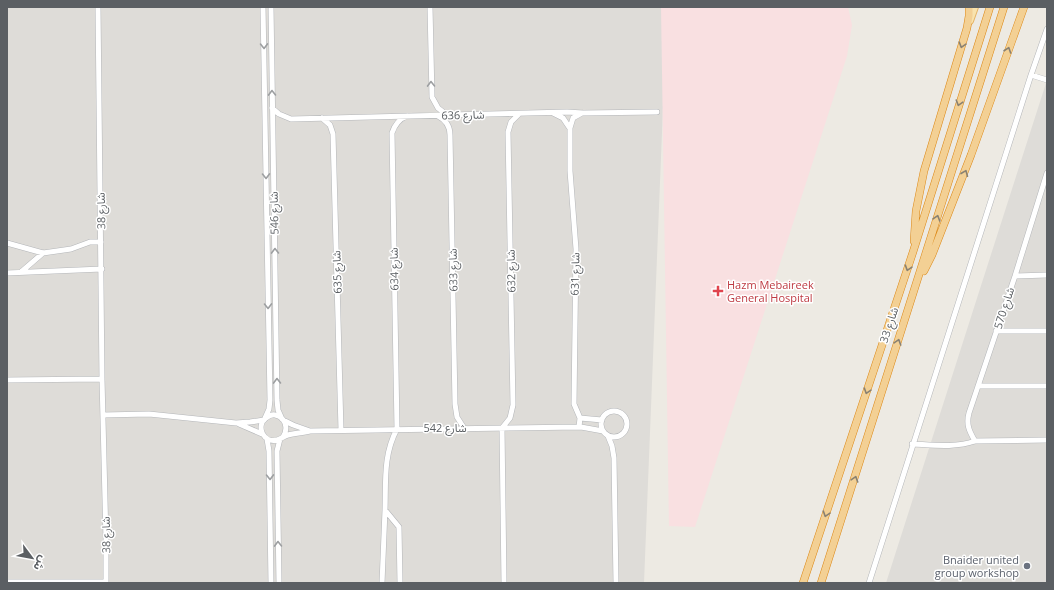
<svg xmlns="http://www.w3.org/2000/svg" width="1054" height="590" font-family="'Open Sans','Noto Sans Arabic',sans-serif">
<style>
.industrial{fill:#dedcd8}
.medical{fill:#f9e0e1}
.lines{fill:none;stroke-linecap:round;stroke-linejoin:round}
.minor-casing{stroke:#b4b6b9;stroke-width:6}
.major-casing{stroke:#e5b365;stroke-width:8}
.highway-casing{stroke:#dc8714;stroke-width:8}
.minor{stroke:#fff;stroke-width:5}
.major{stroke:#f8e3ae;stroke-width:6}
.highway{stroke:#f3d094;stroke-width:7}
.oneway{stroke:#898172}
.oneway2{stroke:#9d9fa1}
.health-dot{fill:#e0444e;stroke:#fff;stroke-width:1.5}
.worship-dot{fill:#6b7280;stroke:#fff;stroke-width:1.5}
.labels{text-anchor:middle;stroke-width:3;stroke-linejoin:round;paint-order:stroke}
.street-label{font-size:11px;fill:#5b5f63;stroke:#fff}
.health-label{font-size:11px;fill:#be3a42;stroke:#fff;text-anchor:start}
.worship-label{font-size:11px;fill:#5b616d;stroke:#fff;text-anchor:end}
</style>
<rect width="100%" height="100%" fill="#edeae3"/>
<!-- industrial -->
<path class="industrial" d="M 7,7 L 667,7 L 644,583 L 7,583 Z
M 1047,80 L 1047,583 L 886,583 L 978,295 Z"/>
<!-- medical -->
<path class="medical" d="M 661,7 L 848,7 L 852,25 L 847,56 L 695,527 L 669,526 Z"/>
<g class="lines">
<defs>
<path id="minor" d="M 98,7 L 102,379 L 106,540 L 106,583
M 263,7 L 270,400 L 269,409 L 265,418
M 271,7 L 277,400 L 278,410 L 282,419
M 430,7 L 432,97 L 438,108 L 447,115
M 1031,75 L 1047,80
M 272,108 L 279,114 L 291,119 L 567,112 L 583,113 L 657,112
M 553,113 L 563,118 L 569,127
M 438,116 C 446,120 450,126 450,135 L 455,404 L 457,417 L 464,428
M 322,118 L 330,125 L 333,134 L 341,430
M 7,243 L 43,253 L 71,249 L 90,242 L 101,242
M 21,272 L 43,253
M 7,273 L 102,269
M 1015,276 L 1047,275
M 996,331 L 1047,331
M 7,380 L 102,379
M 978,386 L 1047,386
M601 424a13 13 0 1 1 26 0a13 13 0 1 1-26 0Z
M 103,415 L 149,414 L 236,423 L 250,422 L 264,420
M 580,418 L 574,404 L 576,249 L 570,171 L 570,128 L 573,118 L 582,113
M 285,421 L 293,425 L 310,431
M 239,424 L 262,434
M 579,427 L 580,418 L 602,420
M 608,436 L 612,446 L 614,458 L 616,583
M 283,437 C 292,424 278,408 266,418 C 255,426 264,444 277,440 C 281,439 284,436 288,435 C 295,433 302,433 310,431 L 581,427 L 603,431
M 267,439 L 269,451 L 271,583
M 975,441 C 969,431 966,424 969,413 L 1015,276 L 1047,173
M 912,444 C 933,445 955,448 975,441 L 1047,440
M 7,582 L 106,582
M 279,583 L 277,451 L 280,439
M 382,583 L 385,510
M 400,583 L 399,527 L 385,510 C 386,482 383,455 397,429 L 392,133 C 395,124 399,119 407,116
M 504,583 L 502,428 L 510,418 L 513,405 L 508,132 L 511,122 L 519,114
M 869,583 L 1031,75 L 1047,29"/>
<path id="major" d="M 970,21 L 975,7"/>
<path id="highway" d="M 914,241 L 916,211 L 924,171 L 967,28 L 969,16 L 969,7
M 924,271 L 932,255 L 971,155 L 1024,7
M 803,583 L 913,252 L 990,7
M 821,583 L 1004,7"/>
</defs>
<!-- minor casing -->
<use href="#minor" class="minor-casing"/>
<!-- major casing -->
<use href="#major" class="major-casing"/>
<!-- highway casing -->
<use href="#highway" class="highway-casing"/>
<!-- minor -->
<use href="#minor" class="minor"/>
<!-- major -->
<use href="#major" class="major"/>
<!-- highway -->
<use href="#highway" class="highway"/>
</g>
<!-- one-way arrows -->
<defs><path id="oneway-chevron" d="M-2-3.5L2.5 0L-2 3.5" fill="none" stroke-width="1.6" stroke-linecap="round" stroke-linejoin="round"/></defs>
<g class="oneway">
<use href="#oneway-chevron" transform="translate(962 45) rotate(107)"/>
<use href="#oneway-chevron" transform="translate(1008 50) rotate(-71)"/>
<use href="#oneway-chevron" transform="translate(959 103) rotate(107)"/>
<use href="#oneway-chevron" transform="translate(965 173) rotate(-68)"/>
<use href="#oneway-chevron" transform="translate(937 218) rotate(-73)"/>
<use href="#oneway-chevron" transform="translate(908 268) rotate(108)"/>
<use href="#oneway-chevron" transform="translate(898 342) rotate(-72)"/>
<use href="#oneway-chevron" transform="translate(867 391) rotate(108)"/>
<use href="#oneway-chevron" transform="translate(855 479) rotate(-72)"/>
<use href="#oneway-chevron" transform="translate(826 514) rotate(108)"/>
</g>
<g class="oneway2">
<use href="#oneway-chevron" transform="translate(264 46) rotate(89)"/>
<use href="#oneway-chevron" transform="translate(431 84) rotate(-91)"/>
<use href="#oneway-chevron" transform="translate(272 93) rotate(-91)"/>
<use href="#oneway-chevron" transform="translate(266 176) rotate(89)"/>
<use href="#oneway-chevron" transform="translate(275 251) rotate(-91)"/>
<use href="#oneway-chevron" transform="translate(268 306) rotate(89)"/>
<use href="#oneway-chevron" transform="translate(277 381) rotate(-91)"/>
<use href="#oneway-chevron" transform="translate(270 477) rotate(89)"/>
<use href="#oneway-chevron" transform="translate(278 544) rotate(-91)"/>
</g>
<!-- markers -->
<path class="health-dot" d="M716 285h4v4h4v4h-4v4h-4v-4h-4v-4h4z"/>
<circle class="worship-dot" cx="1027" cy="566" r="4"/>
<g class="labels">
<!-- street labels -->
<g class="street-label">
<text transform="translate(463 115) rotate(-1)" y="4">شارع 636</text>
<text transform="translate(101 211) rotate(-91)" y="4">شارع 38</text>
<text transform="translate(274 213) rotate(-91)" y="4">شارع 546</text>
<text transform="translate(394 269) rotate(-91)" y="4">شارع 634</text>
<text transform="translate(453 270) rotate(-91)" y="4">شارع 633</text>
<text transform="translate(511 271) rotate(-91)" y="4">شارع 632</text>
<text transform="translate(337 272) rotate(-92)" y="4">شارع 635</text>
<text transform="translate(575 274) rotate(-89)" y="4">شارع 631</text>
<text transform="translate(1004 308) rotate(-72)" y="4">شارع 570</text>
<text transform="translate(889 325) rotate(-72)" y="4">شارع 33</text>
<text x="445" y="432">شارع 542</text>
<text transform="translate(106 535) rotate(-91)" y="4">شارع 38</text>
</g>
<!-- health labels -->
<g class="health-label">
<text x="727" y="289">Hazm Mebaireek<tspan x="727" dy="13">General Hospital</tspan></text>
</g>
<!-- worship labels -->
<g class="worship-label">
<text x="1019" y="564">Bnaider united<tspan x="1019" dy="13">group workshop</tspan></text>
</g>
</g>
<!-- border -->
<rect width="1054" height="590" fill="none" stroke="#5b5f63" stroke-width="16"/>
<!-- north arrow -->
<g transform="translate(32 558) rotate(122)" stroke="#ffffff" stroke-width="3" paint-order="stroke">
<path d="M0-3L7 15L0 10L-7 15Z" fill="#5b5f63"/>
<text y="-6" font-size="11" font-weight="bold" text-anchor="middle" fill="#5b5f63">ش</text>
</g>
</svg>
